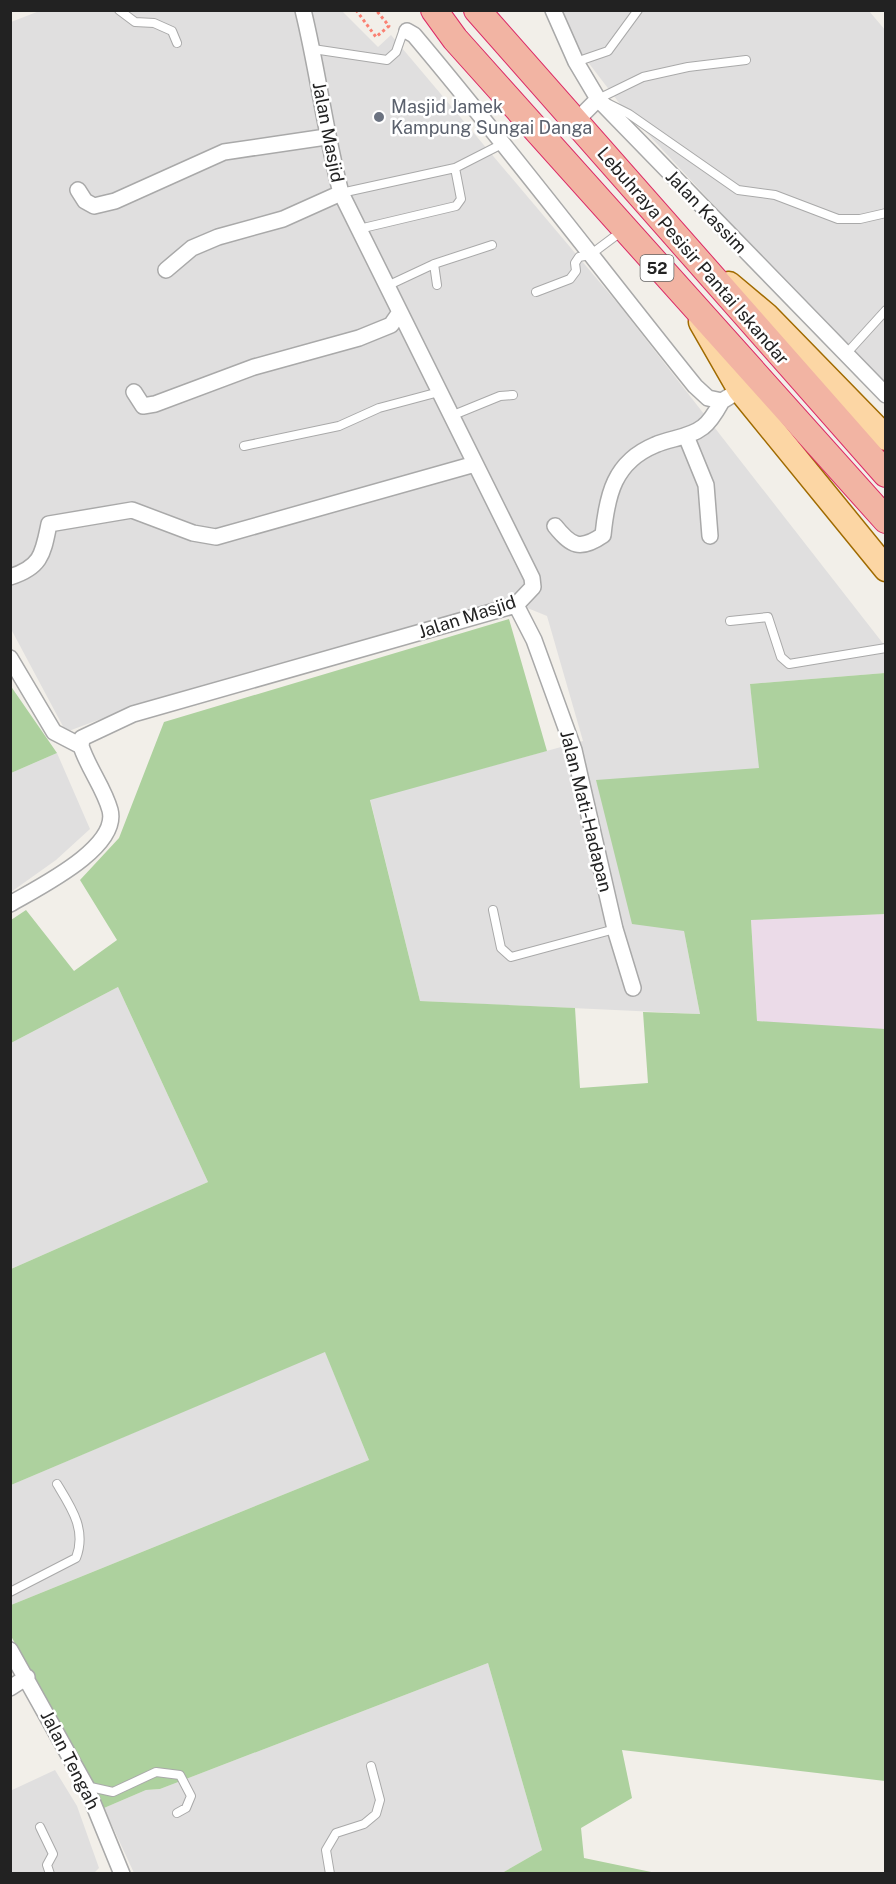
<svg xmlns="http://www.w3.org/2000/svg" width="896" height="1884" font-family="'Public Sans',sans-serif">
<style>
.residential{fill:#e0dfdf}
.industrial{fill:#ebdbe8}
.forest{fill:#add19e}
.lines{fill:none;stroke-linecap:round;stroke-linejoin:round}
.service-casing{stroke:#a9a9a9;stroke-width:10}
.minor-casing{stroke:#a9a9a9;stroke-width:18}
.primary-casing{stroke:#a06b00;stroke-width:27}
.trunk-casing{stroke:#dc2a67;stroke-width:28}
.path{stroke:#fa8072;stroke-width:3;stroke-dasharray:3 3;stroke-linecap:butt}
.service{stroke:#fff;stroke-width:8}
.minor{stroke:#fff;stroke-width:15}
.primary{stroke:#fcd6a4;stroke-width:24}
.trunk{stroke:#f2b4a3;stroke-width:26}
.worship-dot{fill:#6b7280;stroke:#fff;stroke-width:2}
.labels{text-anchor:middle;stroke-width:5;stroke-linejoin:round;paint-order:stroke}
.shield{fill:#fff;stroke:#646464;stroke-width:1.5}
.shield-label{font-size:16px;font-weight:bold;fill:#222}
.worship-label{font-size:18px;fill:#5b616d;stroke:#fff;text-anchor:start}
.street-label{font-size:18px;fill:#222;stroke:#fff}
</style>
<rect width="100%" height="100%" fill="#f2efe9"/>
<!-- residential -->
<path class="residential" d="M 42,10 L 342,11 L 378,47 L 391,35 L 619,305 L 885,646 L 885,673 L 750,684 L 760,768 L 684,931 L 700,1014 L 420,1001 L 370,799 L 583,741 L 547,616 L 508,600 L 98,720 L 66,732 L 11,629 L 11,22 Z
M 549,11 L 869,11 L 886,31 L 885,389 L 620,104 Z
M 57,753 L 90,829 L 56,860 L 11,892 L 11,773 Z
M 118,987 L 208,1182 L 11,1269 L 11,1043 Z
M 325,1351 L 369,1460 L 11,1605 L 11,1485 Z
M 488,1663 L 542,1850 L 502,1873 L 134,1873 L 104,1808 L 146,1790 L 160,1789 Z
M 55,1770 L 77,1806 L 99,1868 L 94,1873 L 11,1873 L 10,1791 Z"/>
<!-- industrial -->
<path class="industrial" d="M 885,914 L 885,1033 L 757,1021 L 751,919 Z"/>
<!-- forest -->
<path class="forest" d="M 509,619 L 547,751 L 370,800 L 420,1001 L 575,1008 L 580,1088 L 648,1083 L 643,1012 L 700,1014 L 684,931 L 632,924 L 596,780 L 759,768 L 750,684 L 885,673 L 885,914 L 751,920 L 757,1021 L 885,1029 L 885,1781 L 622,1750 L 632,1798 L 581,1828 L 584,1858 L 656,1873 L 502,1873 L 542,1850 L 488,1663 L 160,1789 L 146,1790 L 104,1808 L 11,1636 L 11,1605 L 369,1460 L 325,1352 L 11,1485 L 11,1269 L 208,1182 L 118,987 L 11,1043 L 11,920 L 26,910 L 74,971 L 117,940 L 80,880 L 119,838 L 164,722 Z
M 10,685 L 57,753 L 11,773 L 10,773 Z"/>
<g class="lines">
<defs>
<path id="service" d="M 119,10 L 135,22 L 154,23 L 172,31 L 177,43
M 313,49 L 387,60 L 396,52 L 403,32 L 407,31
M 576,62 L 608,51 L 638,10
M 598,99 L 643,77 L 688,67 L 746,60
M 607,103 L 629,114 L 738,190 L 775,195 L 838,219 L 860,219 L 886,213
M 341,193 L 455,168 L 504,143
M 359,229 L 456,206 L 461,199 L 455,168
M 434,264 L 437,285
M 387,286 L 434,264 L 492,245
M 536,292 L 570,279 L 576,271 L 575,263 L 579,257 L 590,255 L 622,231
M 846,354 L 886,310
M 451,416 L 500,396 L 513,395
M 244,446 L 339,426 L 379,408 L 439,392
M 730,621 L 768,617 L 781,657 L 789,664 L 886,648
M 493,910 L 501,948 L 511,957 L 615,929
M 10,1592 L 76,1558 C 87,1530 71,1507 57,1484
M 86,1786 L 113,1792 L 156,1772 L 180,1775 L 191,1796 L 186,1808 L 177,1813
M 40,1827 L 53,1854 L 47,1865 L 50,1874
M 330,1874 L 326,1850 L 336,1833 L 364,1824 L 376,1814 L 380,1800 L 371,1766"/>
<path id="minor" d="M 553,10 L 576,62 L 598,99 L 886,395
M 407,31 L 414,35 C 511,150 601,269 695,386 L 708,398 L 722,401 L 740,390
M 575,122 L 598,99
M 78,190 L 85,201 L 94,206 L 115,201 L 224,152 L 326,137
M 166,270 L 192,248 L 218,237 L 283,219 L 341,193
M 134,392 L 143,406 L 155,404 L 254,367 L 359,338 L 391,325 L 400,312
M 686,436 L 706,485 L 710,536
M 555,526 C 571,546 580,551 603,535 C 607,495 614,462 655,445 C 670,438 689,438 703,427 C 711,421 717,410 722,401
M 10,577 C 42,567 43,553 49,524 L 132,510 L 193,533 L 216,537 L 475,464
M 516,605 L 534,640 L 574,750 L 615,929 L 633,988
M 10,658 L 54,732 L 81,746
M 10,904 C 37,888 120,848 110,810 C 104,788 88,768 81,746 L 82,738 L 133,714 L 516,605 L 533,587 L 532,578 L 341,193 C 325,132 318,71 303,10
M 10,1650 L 86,1786 L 122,1874
M 10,1688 L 27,1677"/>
<path id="primary" d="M 729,284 L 766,315 L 886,438
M 701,322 L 740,390 L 886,569"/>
<path id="trunk" d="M 434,10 L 455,39 L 886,520
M 477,10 L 886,474"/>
</defs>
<!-- service casing -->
<use href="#service" class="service-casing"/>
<!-- minor casing -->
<use href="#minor" class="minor-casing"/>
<!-- primary casing -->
<use href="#primary" class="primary-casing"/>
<!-- trunk casing -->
<use href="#trunk" class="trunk-casing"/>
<!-- path -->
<path class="path" d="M 356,10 L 376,37 L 389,26 L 376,10"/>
<!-- service -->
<use href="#service" class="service"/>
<!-- minor -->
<use href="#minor" class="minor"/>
<!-- primary -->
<use href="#primary" class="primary"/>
<!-- trunk -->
<use href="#trunk" class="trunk"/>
</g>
<!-- markers -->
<circle class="worship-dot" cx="379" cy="117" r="6"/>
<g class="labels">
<!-- shield labels -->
<rect class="shield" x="640.5" y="255" width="33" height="26" rx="4.5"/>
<g class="shield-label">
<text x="657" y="274">52</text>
</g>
<!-- worship labels -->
<g class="worship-label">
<text x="391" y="113">Masjid Jamek<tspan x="391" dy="21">Kampung Sungai Danga</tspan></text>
</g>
<!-- street labels -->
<g class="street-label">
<text transform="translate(328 132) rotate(79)" y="6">Jalan Masjid</text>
<text transform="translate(706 212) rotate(46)" y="6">Jalan Kassim</text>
<text transform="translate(693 256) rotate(49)" y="6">Lebuhraya Pesisir Pantai Iskandar</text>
<text transform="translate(467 617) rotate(-18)" y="6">Jalan Masjid</text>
<text transform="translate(586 811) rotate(76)" y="6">Jalan Mati-Hadapan</text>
<text transform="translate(70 1760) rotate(63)" y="6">Jalan Tengah</text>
</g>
</g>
<!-- border -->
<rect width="896" height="1884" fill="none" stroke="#222222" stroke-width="24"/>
</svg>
